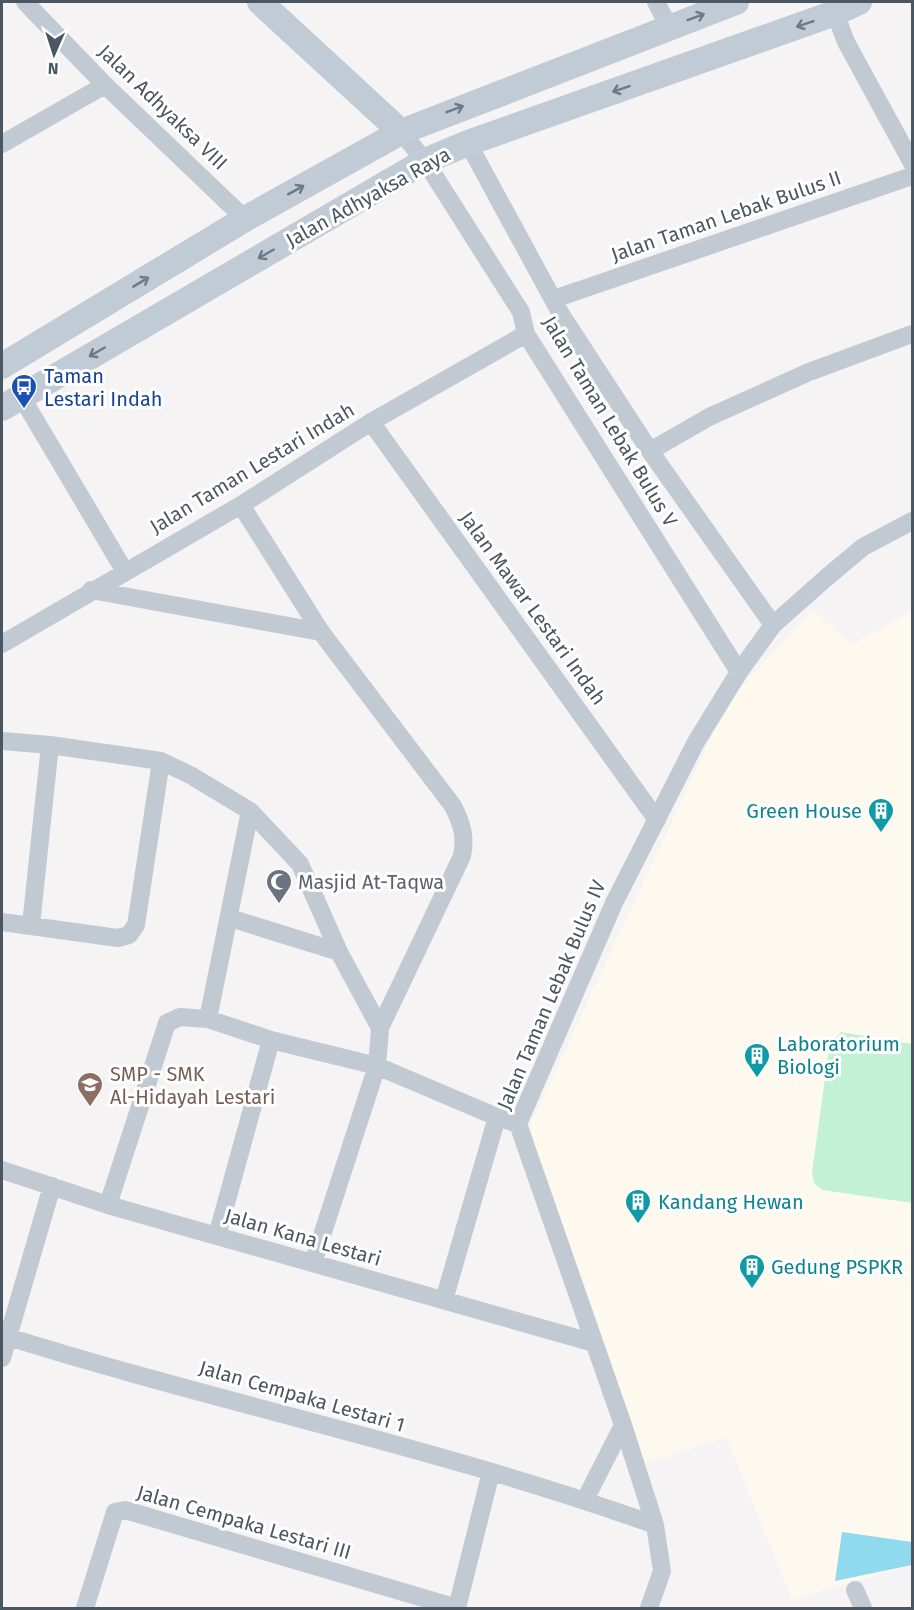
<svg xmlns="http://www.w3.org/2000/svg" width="914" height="1610" font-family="'Fira Sans',sans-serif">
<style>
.commercial{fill:#fdf9ef}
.green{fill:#c3f1d5}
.water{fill:#90daee}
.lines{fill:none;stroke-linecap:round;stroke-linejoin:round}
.street{stroke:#c1cad2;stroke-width:18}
.secondary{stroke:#c1cbd6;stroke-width:26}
.oneway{stroke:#6e7984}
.labels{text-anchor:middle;stroke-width:6;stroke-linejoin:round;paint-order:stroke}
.street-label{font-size:20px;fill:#4a5661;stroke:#fff}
.transit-label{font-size:20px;fill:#164399;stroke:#fff;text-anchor:start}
.culture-label{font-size:20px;fill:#0d838f;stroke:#fff;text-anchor:start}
.worship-label{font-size:20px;fill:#5b616d;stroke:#fff;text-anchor:start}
.education-label{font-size:20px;fill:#785e54;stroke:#fff;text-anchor:start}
</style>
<rect width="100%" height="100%" fill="#f5f3f3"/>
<!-- commercial -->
<path class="commercial" d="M 813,610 L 851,645 L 912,611 L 912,1565 L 792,1600 L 726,1437 L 638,1466 L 536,1183 L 531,1123 L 728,701 Z"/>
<!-- green -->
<path class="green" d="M 841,1032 L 912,1044 L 912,1203 L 822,1190 L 814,1183 L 812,1172 L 830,1043 Z"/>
<!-- water -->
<path class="water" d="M 842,1532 L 912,1542 L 912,1565 L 835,1581 Z"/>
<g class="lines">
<!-- street -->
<path class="street" d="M 25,2 L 105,85 L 245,219
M 656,2 L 669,27
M 835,13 L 846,42 L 912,163
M 401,132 L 425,161 L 521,312 L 526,334 L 739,672
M 468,143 L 562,316 L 650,451 L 773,625
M 2,144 L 105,85
M 554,299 L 912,176
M 21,396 L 124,570
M 371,422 L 657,820
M 650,451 L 709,417 L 809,372 L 912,334
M 241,505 L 321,632 L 453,806 C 462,824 466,837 462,856 L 380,1028 L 377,1066 L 313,1263
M 91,590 L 321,632
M 2,644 L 241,505 L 371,422 L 526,334
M 2,741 L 50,745 L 161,761 L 192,776 L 250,811 L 300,864 L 339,952 L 380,1028
M 230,918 L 339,952
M 2,922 L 118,938 L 129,935 L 136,925 L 161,761
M 31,925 L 50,745
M 208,1019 L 250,811
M 2,1170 L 108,1205 L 594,1343
M 108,1205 L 167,1023 L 180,1017 L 208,1019 L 271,1040 L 377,1066 L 497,1117 L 518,1124
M 217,1236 L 271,1040
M 444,1300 L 497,1117
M 2,1335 C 218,1403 441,1448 655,1525
M 2,1358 L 52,1186
M 585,1500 L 623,1425
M 855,1590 L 863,1608
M 85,1608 L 115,1512 L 125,1510 L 457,1608
M 457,1608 L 491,1472
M 649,1608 L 662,1571 L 655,1525 L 623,1425 L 518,1124 L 614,903 L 696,742 L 739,672 L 773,625 L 826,578 L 863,547 L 912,521"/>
<!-- secondary -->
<path class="secondary" d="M 260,2 L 401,132
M 2,366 L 245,219 L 401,132 L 736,2
M 2,408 L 425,161 L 468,143 L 835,13 L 859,2"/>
</g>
<!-- one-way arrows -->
<defs><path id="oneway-shaft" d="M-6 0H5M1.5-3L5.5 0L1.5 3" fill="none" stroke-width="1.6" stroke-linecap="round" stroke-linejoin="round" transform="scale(1.5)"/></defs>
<g class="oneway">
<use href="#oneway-shaft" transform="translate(696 17) rotate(-21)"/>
<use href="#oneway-shaft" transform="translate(805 24) rotate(161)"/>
<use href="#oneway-shaft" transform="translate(621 89) rotate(161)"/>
<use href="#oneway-shaft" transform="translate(455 109) rotate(-21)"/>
<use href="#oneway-shaft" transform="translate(296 190) rotate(-29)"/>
<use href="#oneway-shaft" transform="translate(266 254) rotate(150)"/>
<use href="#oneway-shaft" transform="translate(141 282) rotate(-31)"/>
<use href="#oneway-shaft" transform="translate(97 352) rotate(150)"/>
</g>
<!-- icons -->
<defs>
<symbol id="bus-pin" viewBox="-11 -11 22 30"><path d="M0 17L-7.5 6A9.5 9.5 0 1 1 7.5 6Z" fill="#1a4fb4" stroke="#fff"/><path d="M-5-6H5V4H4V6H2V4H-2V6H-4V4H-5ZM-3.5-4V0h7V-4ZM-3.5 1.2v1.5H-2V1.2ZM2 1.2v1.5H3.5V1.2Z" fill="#fff"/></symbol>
<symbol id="building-pin" viewBox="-11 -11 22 30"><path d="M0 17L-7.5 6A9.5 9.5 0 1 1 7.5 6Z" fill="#0f9aa8" stroke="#fff"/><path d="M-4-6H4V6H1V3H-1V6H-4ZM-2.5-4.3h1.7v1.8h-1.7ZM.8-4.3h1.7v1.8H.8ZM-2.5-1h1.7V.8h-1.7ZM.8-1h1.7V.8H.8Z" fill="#fff"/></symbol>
<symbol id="mosque-pin" viewBox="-11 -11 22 30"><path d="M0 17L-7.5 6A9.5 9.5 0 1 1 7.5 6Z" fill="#6b7280" stroke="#fff"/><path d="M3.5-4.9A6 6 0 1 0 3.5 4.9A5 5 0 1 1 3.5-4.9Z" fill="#fff"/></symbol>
<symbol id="school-pin" viewBox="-11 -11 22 30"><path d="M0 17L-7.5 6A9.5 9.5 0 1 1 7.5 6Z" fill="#8d6e63" stroke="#fff"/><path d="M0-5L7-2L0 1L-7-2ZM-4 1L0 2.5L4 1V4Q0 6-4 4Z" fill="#fff"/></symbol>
</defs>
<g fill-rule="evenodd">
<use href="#bus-pin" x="9" y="372" width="30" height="40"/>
<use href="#building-pin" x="866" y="796" width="30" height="40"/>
<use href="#mosque-pin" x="264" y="867" width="30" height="40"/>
<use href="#building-pin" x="742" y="1041" width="30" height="40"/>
<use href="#school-pin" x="75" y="1070" width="30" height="40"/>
<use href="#building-pin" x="623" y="1187" width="30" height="40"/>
<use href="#building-pin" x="737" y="1252" width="30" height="40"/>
</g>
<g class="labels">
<!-- street labels -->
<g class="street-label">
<text transform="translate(163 107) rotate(44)" y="7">Jalan Adhyaksa VIII</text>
<text transform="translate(368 197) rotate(-29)" y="7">Jalan Adhyaksa Raya</text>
<text transform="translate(726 216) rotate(-19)" y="7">Jalan Taman Lebak Bulus II</text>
<text transform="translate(610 421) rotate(59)" y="7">Jalan Taman Lebak Bulus V</text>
<text transform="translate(252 468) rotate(-31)" y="7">Jalan Taman Lestari Indah</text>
<text transform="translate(533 608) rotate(54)" y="7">Jalan Mawar Lestari Indah</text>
<text transform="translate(551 995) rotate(-67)" y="7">Jalan Taman Lebak Bulus IV</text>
<text transform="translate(303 1237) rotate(16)" y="7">Jalan Kana Lestari</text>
<text transform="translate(302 1396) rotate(16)" y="7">Jalan Cempaka Lestari 1</text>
<text transform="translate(244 1522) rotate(16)" y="7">Jalan Cempaka Lestari III</text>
</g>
<!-- transit labels -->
<g class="transit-label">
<text x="44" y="383">Taman<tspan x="44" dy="23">Lestari Indah</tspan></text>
</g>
<!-- culture labels -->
<g class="culture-label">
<text x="862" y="818" text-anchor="end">Green House</text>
<text x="777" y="1051">Laboratorium<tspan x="777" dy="23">Biologi</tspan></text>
<text x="658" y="1209">Kandang Hewan</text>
<text x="771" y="1274">Gedung PSPKR</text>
</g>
<!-- worship labels -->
<g class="worship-label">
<text x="298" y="889">Masjid At-Taqwa</text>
</g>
<!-- education labels -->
<g class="education-label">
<text x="110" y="1081">SMP - SMK<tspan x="110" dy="23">Al-Hidayah Lestari</tspan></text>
</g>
</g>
<!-- border -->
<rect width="914" height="1610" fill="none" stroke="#4a5661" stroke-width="6"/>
<!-- north arrow -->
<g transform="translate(54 54) rotate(183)" stroke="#ffffff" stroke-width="4.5" paint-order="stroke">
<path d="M0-4.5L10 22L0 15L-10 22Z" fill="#4a5661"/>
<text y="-9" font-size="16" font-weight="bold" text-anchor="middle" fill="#4a5661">N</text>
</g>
</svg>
